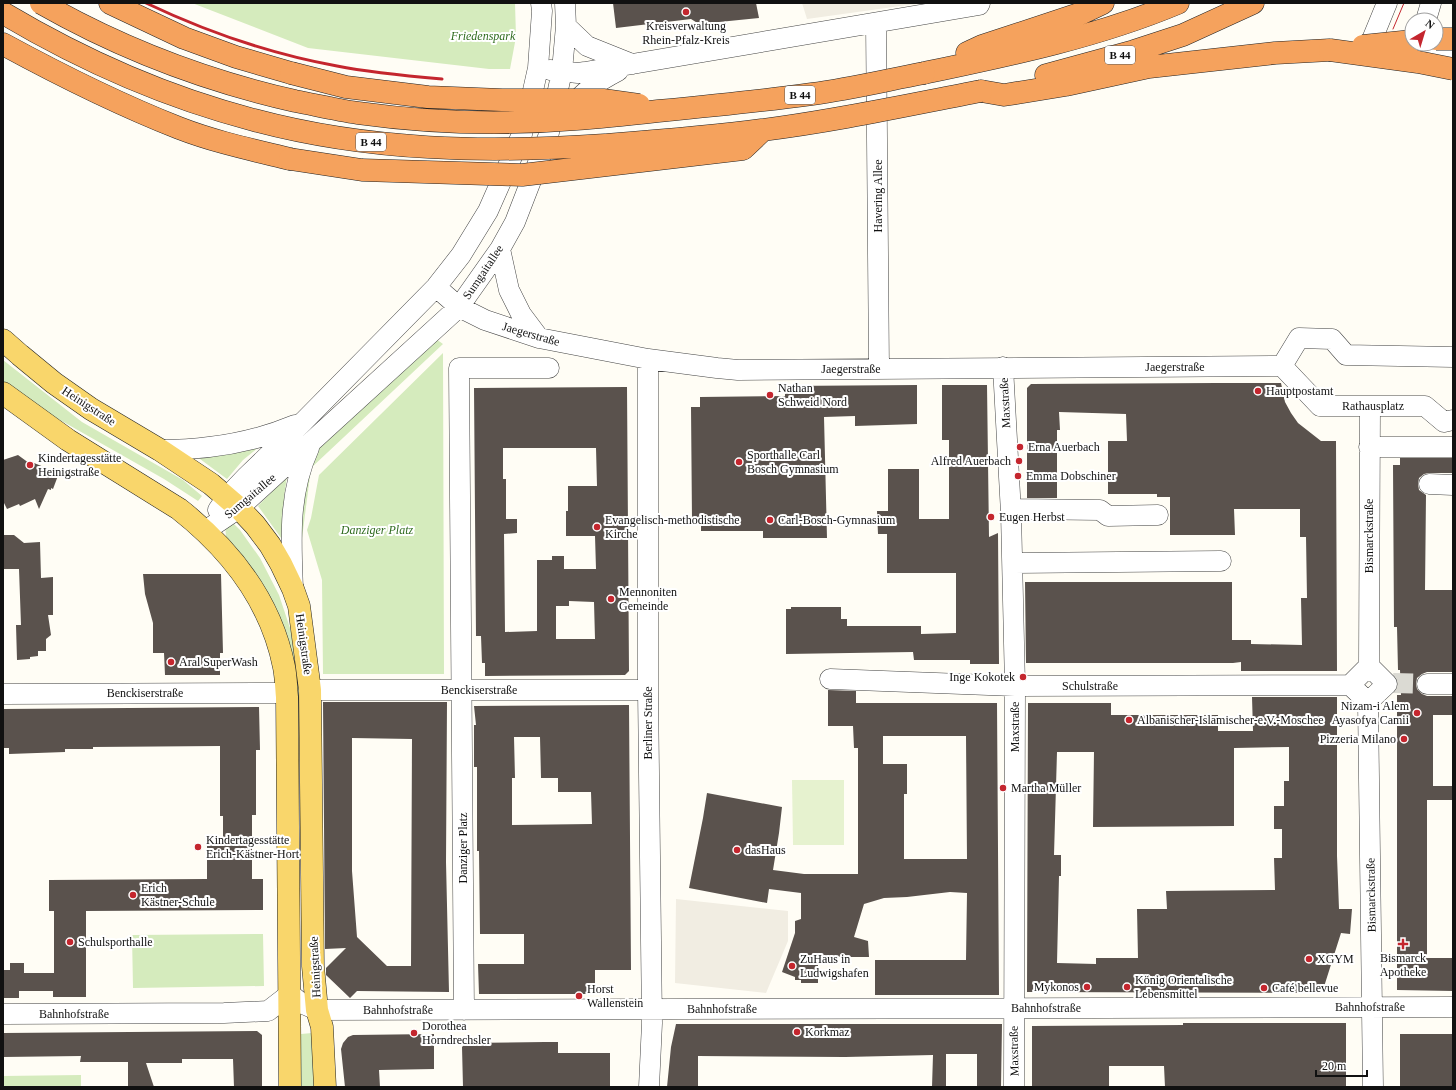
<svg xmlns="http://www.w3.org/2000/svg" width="1456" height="1090" font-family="'Times New Roman',serif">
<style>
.green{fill:#d5ebbd}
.pitch{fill:#e6f2cf}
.plaza{fill:#f1ede2}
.building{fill:#5a524d;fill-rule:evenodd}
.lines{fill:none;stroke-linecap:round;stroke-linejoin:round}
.minor-tunnel{stroke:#dbdad3;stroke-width:20;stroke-dasharray:20 10;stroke-linecap:butt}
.minor-casing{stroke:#444;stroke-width:21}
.major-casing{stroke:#222;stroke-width:23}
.highway-casing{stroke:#222;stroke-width:23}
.minor{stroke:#fff;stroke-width:20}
.major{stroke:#f9d66b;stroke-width:22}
.highway{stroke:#f5a25d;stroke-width:22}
.tram{stroke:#c4262e;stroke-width:1}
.rail{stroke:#c4262e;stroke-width:3}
.highway-bridge-casing{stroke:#222;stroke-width:23;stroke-linecap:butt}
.highway-bridge{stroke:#f5a25d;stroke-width:22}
.poi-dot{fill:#c4262e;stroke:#fff;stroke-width:1.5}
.labels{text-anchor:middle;stroke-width:4;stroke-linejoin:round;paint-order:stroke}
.shield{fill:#fff;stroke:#585858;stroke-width:1}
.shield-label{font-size:11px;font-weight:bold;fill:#111}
.poi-label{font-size:12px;fill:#111;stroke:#fff;text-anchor:start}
.park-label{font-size:12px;font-style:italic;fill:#2f6b1f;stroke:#fff}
.street-label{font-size:12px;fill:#111;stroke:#fff}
</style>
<rect width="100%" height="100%" fill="#fffdf5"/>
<!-- green -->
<path class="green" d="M 192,3 L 515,3 L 516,37 L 510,69 L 489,69 L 308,48 Z
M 436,339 L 443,344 L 311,468 L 301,546 L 300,505 L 310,457 L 347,417 Z
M 443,353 L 444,674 L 323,674 L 322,580 L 307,530 L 311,518 L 319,475 Z
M 3,360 L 82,422 L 183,480 L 202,496 L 198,501 L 164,479 L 23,399 L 3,384 Z
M 264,443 L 243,460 L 227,479 L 196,456 Z
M 287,476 L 284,497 L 284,542 L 258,506 Z
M 232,522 L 240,530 L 260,558 L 279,595 L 291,631 L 300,700 L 292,699 L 226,538 L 225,523 Z
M 263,934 L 264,986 L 133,988 L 132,935 Z
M 290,1026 L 301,1034 L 312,1033 L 316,1087 L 290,1087 Z
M 81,1075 L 81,1087 L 3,1087 L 3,1076 Z"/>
<!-- pitch -->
<path class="pitch" d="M 792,780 L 844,780 L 844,845 L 793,845 Z"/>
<!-- plaza -->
<path class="plaza" d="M 802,3 L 922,3 L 807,19 Z
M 676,899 L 788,911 L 788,941 L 766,993 L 675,983 Z"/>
<!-- building -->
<path class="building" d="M 613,3 L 756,3 L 759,18 L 699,24 L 691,19 L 616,28 Z
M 1217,383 L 1281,383 L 1285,402 L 1291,413 L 1298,423 L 1321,441 L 1336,441 L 1337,671 L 1241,671 L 1241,662 L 1233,663 L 1026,663 L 1025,582 L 1232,582 L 1232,640 L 1251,640 L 1251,644 L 1302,645 L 1301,598 L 1307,598 L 1306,537 L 1300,537 L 1300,509 L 1234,509 L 1235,535 L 1170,535 L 1170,497 L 1157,497 L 1157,494 L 1108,494 L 1108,441 L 1127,441 L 1126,414 L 1059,412 L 1060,430 L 1057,430 L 1057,498 L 1027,498 L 1027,388 L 1031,384 Z
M 917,385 L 917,424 L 855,426 L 855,416 L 824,417 L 827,538 L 763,538 L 763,531 L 701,531 L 701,520 L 692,520 L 691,407 L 700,407 L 700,397 L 785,396 L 785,386 Z
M 942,385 L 987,385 L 989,537 L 998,533 L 999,664 L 970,664 L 970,660 L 914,660 L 913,652 L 786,654 L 786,609 L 791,609 L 791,607 L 841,607 L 841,619 L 847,619 L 847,626 L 921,626 L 921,634 L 956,633 L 956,573 L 887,573 L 887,534 L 878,534 L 877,511 L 888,511 L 888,469 L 919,469 L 919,519 L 949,519 L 949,440 L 942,440 Z
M 627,387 L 629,671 L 625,675 L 485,676 L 485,663 L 482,663 L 481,636 L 476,636 L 474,388 ZM 503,448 L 596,448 L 597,486 L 568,486 L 568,511 L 566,511 L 566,536 L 595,536 L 596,569 L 564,569 L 564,556 L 552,556 L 552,560 L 537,560 L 537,631 L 505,632 L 504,534 L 517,533 L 517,519 L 506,519 L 506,479 L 503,479 ZM 569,601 L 594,602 L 595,639 L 556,639 L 556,606 L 569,606 Z
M 18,455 L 33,466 L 34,463 L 59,473 L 53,489 L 51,488 L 51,490 L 48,489 L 39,509 L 35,499 L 20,506 L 19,504 L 7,509 L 3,501 L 3,460 Z
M 1400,458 L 1453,458 L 1453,473 L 1429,473 L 1424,474 L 1419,478 L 1418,484 L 1419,490 L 1426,495 L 1425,590 L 1453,590 L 1453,672 L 1427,672 L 1422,674 L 1417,678 L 1416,684 L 1417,689 L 1422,694 L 1427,696 L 1453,696 L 1453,715 L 1433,715 L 1433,786 L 1453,786 L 1453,800 L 1427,800 L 1427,958 L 1453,958 L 1453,991 L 1397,990 L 1397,695 L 1401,695 L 1400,670 L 1398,670 L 1397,627 L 1394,627 L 1393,465 L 1400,465 Z
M 3,535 L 14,535 L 24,543 L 40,542 L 41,578 L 53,577 L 53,615 L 48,615 L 51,635 L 46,639 L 46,651 L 38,651 L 38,656 L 30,657 L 30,659 L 17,660 L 16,625 L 21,625 L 19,569 L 3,569 Z
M 143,574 L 221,574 L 223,653 L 220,653 L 220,675 L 165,675 L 164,653 L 153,653 L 153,623 L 145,594 Z
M 828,690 L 856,691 L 856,703 L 997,703 L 999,995 L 875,995 L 875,960 L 966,960 L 967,893 L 950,892 L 907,897 L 884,898 L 864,904 L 854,937 L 868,941 L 869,957 L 818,957 L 818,983 L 801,983 L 801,980 L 795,980 L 795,977 L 782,972 L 795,933 L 795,921 L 801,919 L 801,893 L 769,889 L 767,903 L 689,888 L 703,818 L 707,793 L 782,807 L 779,833 L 773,870 L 804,874 L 858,874 L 858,748 L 854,748 L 853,726 L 828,726 ZM 883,736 L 966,736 L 967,859 L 904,859 L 904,794 L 907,794 L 907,764 L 883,764 Z
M 1252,697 L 1337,697 L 1337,856 L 1339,909 L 1352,909 L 1350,934 L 1341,933 L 1322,993 L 1027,992 L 1028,703 L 1111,703 L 1111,715 L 1218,715 L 1218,731 L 1253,731 ZM 1289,747 L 1289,781 L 1284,781 L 1284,806 L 1274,806 L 1274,829 L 1282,829 L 1282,858 L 1274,858 L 1275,890 L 1166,891 L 1167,909 L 1137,909 L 1138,958 L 1096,958 L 1096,964 L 1057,963 L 1059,876 L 1061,876 L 1061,855 L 1054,855 L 1057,752 L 1094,752 L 1093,827 L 1234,826 L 1234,748 Z
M 323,702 L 447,702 L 446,862 L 449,992 L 357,991 L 350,998 L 326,975 L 326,968 L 346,948 L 325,949 ZM 352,738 L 412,739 L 411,966 L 387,966 L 357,937 L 352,871 Z
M 629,705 L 631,970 L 595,970 L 595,994 L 479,994 L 478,964 L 524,964 L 524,934 L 480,934 L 479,851 L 477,851 L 477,767 L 474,767 L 474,725 L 476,725 L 474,706 ZM 514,737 L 540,737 L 541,778 L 558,778 L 558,792 L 591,792 L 592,824 L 512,825 L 512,778 L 515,778 Z
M 259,707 L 260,750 L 256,750 L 256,815 L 252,815 L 252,879 L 263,879 L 263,910 L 86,911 L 86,997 L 53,997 L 53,991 L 19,991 L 19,998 L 3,998 L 3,970 L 10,970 L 10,963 L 24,963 L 24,973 L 54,973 L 54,911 L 49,911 L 49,880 L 207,879 L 207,841 L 223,841 L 223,816 L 220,816 L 220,746 L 93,747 L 93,749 L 65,749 L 65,752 L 9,754 L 9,748 L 3,748 L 3,709 Z
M 1183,1023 L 1346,1023 L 1346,1087 L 1165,1087 L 1164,1066 L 1109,1066 L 1109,1087 L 1032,1087 L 1032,1026 L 1183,1025 Z
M 676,1024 L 1002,1024 L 1001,1087 L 977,1087 L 977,1054 L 946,1054 L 946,1087 L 932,1087 L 933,1055 L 845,1057 L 698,1056 L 698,1087 L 667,1087 L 671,1047 Z
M 257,1031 L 262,1035 L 262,1087 L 234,1087 L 233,1059 L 182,1059 L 182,1063 L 146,1063 L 154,1087 L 128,1087 L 128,1062 L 80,1062 L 81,1056 L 3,1057 L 3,1033 Z
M 434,1034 L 434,1069 L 379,1070 L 380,1087 L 345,1087 L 341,1049 L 343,1043 L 348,1037 L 353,1035 Z
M 1400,1034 L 1453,1034 L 1453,1087 L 1400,1087 Z
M 545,1042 L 558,1042 L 558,1053 L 610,1053 L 610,1087 L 463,1087 L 462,1047 L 466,1043 Z"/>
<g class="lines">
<!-- minor-tunnel -->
<path class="minor-tunnel" d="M 1393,683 L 1427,684"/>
<defs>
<path id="minor" d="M 1387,3 L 1371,42 L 1453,53
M 1426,20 L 1431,3
M 876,23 L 879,369
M 566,26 L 587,46 L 632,64
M 550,70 L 578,73 L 585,72 L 979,5 L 980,3
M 570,109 C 583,91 599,81 618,71
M 433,116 L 492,105
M 500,249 L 509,290 L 521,314 L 539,338
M 436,287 L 459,307 L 485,320 L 539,338 L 648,359 L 717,368 L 738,370 L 1282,366
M 648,359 L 648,690 L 652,1023 L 649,1087
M 1282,366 L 1299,338 L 1332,339 L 1346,355 L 1453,357
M 1282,366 L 1320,406 L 1425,406 L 1444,422 L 1453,420
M 1003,367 L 1011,513 L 1015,686 L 1014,1087
M 1369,447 L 1453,447
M 160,450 C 207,450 252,443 295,425
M 1429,484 L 1453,485
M 1011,509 L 1100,510 L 1108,516 L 1158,515
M 218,510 L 227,497 L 247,476 L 304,421 L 436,287 L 461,255 L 488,211 L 522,134 L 532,95 L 538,68 L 542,11 L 541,3
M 205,531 L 239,508 L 459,307 L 500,249 L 515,222 L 548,137 L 562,71 L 566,26 L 565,3
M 1013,563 L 1221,561
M 293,589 C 291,539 288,494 309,448
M 1369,666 L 1387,684 L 1368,702 L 1350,685 L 1369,666 L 1370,406
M 830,679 L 1015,686 L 1350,685
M 1427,684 L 1453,684
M 310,690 L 648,690
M 3,694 L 287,693
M 1368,702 L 1373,1087
M 464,1010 L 459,368 L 549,368
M 3,1014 L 224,1013 L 268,1011 L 290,994 L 301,1003 L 317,1010 L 1453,1007"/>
<path id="major" d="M 3,340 L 20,355 L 54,383 L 91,409 L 160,450 L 211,484 L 239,508 L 255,525 L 270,545 L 281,564 L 293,589 L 299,606 L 310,690 L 313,966 L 317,1010 L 322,1027 L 325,1087
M 3,393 L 68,440 L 179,509 C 231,550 271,601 284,667 C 286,677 286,687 287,697 L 290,1087"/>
<path id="highway" d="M 110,3 L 184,38 L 236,57 L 291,73
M 3,44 C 60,75 118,104 179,128 C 215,142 253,150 290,159
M 967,53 L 982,46 L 1082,13 L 1103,3
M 924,73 C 1010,55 1097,37 1178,3
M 1046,75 L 1134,51 L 1183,35 L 1253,3
M 981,91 L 1004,95 L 1066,85 L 1149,67 L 1275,53 L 1330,50"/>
</defs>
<!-- minor casing -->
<use href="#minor" class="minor-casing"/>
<!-- major casing -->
<use href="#major" class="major-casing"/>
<!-- highway casing -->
<use href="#highway" class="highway-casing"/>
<!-- minor -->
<use href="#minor" class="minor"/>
<!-- major -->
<use href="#major" class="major"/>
<!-- highway -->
<use href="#highway" class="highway"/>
<!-- tram -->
<path class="tram" d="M 1393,29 L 1404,3"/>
<!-- rail -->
<path class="rail" d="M 146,3 C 207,32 271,54 337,66 C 372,73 407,76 442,79"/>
<defs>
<path id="highway-bridge" d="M 41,3 C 120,48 206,81 295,101 C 316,105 337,110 358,113 C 430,123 504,125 576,119 C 604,117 631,114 658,111 C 710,106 761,101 812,94 C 850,89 887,80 924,73
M 3,13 C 82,60 165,97 254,120 C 370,151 486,153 605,145 C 657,141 710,137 762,130 C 835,121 908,105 981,91
M 1436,39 L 1453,39
M 1363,46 L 1412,41
M 1330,50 L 1418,62 L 1453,69
M 291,73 L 346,87 L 428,97 L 502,100 L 603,100 L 639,105
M 290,159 L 362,170 L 522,175 L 743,149 L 763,130"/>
</defs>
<!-- highway-bridge casing -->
<use href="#highway-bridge" class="highway-bridge-casing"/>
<!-- highway-bridge -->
<use href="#highway-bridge" class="highway-bridge"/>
</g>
<!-- markers -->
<g class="poi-dot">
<circle cx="686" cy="12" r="4"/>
<circle cx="1258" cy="391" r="4"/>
<circle cx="770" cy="395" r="4"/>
<circle cx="1020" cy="447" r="4"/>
<circle cx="1019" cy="461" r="4"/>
<circle cx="739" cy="462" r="4"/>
<circle cx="30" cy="465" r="4"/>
<circle cx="1018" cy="476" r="4"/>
<circle cx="991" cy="517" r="4"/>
<circle cx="770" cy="520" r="4"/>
<circle cx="597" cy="527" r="4"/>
<circle cx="611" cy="599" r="4"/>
<circle cx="171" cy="662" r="4"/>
<circle cx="1023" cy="677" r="4"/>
<circle cx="1417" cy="713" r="4"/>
<circle cx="1129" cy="720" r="4"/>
<circle cx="1404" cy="739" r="4"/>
<circle cx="1003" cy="788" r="4"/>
<circle cx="198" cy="847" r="4"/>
<circle cx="737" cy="850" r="4"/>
<circle cx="133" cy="895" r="4"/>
<circle cx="70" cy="942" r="4"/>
<path d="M1401 938h4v4h4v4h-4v4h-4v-4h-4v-4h4z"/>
<circle cx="1309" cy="959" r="4"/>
<circle cx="792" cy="966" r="4"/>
<circle cx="1087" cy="987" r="4"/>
<circle cx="1127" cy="987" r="4"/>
<circle cx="1264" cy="988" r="4"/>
<circle cx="579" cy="996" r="4"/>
<circle cx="797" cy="1032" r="4"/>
<circle cx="414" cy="1033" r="4"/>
</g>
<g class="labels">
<!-- shield labels -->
<g class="shield">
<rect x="1105" y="46" width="30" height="18" rx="3"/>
<rect x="785" y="86" width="30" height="18" rx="3"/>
<rect x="356" y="133" width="30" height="18" rx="3"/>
</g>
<g class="shield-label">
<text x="1120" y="59">B 44</text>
<text x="800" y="99">B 44</text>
<text x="371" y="146">B 44</text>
</g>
<!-- poi labels -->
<g class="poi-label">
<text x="686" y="30" text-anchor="middle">Kreisverwaltung<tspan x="686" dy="14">Rhein-Pfalz-Kreis</tspan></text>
<text x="778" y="392">Nathan<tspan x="778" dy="14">Schweid Nord</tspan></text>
<text x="1266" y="395">Hauptpostamt</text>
<text x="1028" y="451">Erna Auerbach</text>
<text x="747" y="459">Sporthalle Carl<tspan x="747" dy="14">Bosch Gymnasium</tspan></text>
<text x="38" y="462">Kindertagesstätte<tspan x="38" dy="14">Heinigstraße</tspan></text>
<text x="1011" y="465" text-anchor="end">Alfred Auerbach</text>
<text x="1026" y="480">Emma Dobschiner</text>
<text x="999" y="521">Eugen Herbst</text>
<text x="605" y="524">Evangelisch-methodistische<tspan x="605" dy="14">Kirche</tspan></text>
<text x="778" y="524">Carl-Bosch-Gymnasium</text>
<text x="619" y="596">Mennoniten<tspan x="619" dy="14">Gemeinde</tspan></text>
<text x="179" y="666">Aral SuperWash</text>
<text x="1015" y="681" text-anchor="end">Inge Kokotek</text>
<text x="1409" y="710" text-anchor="end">Nizam-i Alem<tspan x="1409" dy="14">Ayasofya Camii</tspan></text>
<text x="1137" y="724">Albanischer-Islamischer-e.V.-Moschee</text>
<text x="1396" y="743" text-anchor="end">Pizzeria Milano</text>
<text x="1011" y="792">Martha Müller</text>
<text x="206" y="844">Kindertagesstätte<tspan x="206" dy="14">Erich-Kästner-Hort</tspan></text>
<text x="745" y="854">dasHaus</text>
<text x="141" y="892">Erich<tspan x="141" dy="14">Kästner-Schule</tspan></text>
<text x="78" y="946">Schulsporthalle</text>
<text x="1403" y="962" text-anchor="middle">Bismarck<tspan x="1403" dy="14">Apotheke</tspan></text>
<text x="800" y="963">ZuHaus in<tspan x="800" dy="14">Ludwigshafen</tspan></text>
<text x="1317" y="963">XGYM</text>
<text x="1135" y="984">König Orientalische<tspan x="1135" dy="14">Lebensmittel</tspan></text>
<text x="1079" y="991" text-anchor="end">Mykonos</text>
<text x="1272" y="992">Café bellevue</text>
<text x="587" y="993">Horst<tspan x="587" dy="14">Wallenstein</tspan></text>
<text x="422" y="1030">Dorothea<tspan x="422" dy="14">Horndrechsler</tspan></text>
<text x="805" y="1036">Korkmaz</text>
</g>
<!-- park labels -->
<g class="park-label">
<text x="483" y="40">Friedenspark</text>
<text x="377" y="534">Danziger Platz</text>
</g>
<!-- street labels -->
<g class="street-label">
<text transform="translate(878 196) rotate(-90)" y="4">Havering Allee</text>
<text transform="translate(483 272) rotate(-56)" y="4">Sumgaitallee</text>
<text transform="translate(531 334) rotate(16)" y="4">Jaegerstraße</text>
<text x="1175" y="371">Jaegerstraße</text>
<text x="851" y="373">Jaegerstraße</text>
<text transform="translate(1005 403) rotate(-93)" y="4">Maxstraße</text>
<text transform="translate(89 406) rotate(33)" y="4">Heinigstraße</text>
<text x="1373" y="410">Rathausplatz</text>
<text transform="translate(250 496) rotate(-40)" y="4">Sumgaitallee</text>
<text transform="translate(1369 536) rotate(-90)" y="4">Bismarckstraße</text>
<text transform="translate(304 644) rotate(82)" y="4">Heinigstraße</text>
<text x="1090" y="690">Schulstraße</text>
<text x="479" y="694">Benckiserstraße</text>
<text x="145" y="697">Benckiserstraße</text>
<text transform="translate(648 723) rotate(-90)" y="4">Berliner Straße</text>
<text transform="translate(1015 727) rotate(-90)" y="4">Maxstraße</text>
<text transform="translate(463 848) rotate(-90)" y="4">Danziger Platz</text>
<text transform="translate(1371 895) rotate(-91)" y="4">Bismarckstraße</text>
<text transform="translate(315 967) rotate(-93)" y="4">Heinigstraße</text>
<text x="1370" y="1011">Bahnhofstraße</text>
<text x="1046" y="1012">Bahnhofstraße</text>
<text x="722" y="1013">Bahnhofstraße</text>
<text x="398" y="1014">Bahnhofstraße</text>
<text x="74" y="1018">Bahnhofstraße</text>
<text transform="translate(1014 1051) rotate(-91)" y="4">Maxstraße</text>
</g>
</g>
<!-- border -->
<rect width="1456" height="1090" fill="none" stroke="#111111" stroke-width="8"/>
<!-- north arrow -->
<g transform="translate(1424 32) rotate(38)"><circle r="19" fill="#ffffff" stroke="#a0a0a0"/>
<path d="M0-3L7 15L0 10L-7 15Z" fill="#c4262e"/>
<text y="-6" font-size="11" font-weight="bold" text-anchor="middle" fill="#111111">N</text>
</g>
<!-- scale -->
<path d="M1316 1070v6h51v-6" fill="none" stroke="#111111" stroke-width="2"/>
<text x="1322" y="1070" font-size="12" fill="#111111" stroke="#ffffff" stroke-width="3" paint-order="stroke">20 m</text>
</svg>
